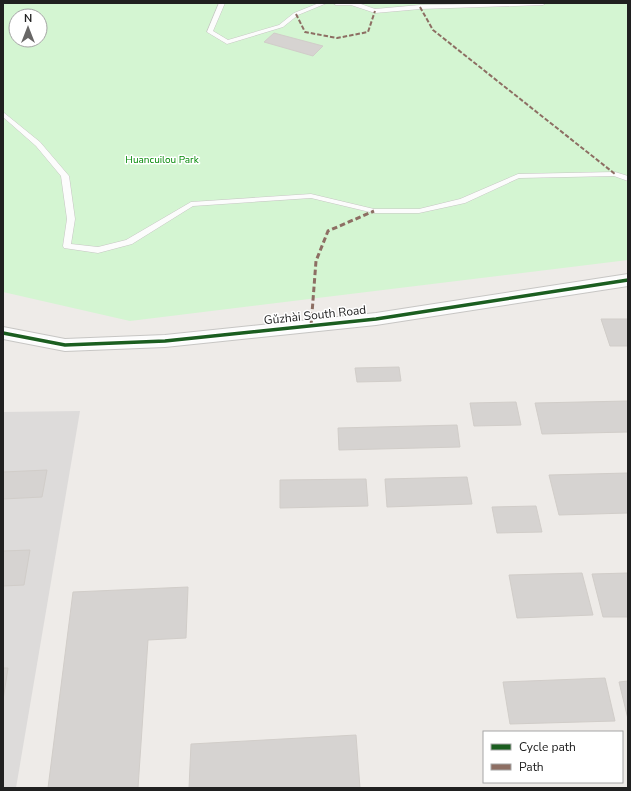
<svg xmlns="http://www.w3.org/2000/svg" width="631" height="791" font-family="'Nunito Sans',sans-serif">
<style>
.residential{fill:#dddbda}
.park{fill:#d4f5d2;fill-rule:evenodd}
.building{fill:#d6d3d1;stroke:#d1cdc9}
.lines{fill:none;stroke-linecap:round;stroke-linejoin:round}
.service-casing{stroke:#c7c6c4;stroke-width:1}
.minor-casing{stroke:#c7c6c4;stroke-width:2}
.service{fill:#fcfcfc;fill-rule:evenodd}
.minor{fill:#fcfcfc;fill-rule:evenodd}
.quiet-far1{stroke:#8d6e63;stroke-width:2;stroke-dasharray:4.5 2;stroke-linecap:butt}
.quiet{stroke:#8d6e63;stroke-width:3;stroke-dasharray:5.5 3;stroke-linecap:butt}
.cycleway-casing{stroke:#fff;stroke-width:6}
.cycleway{stroke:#1b5e20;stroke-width:3.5}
.labels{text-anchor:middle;stroke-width:3;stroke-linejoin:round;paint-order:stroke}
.far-park-label{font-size:10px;fill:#028905;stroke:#fff}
.street-label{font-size:12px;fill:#202020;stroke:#fff}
</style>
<rect width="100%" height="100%" fill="#eeebe8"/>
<!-- residential -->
<path class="residential" d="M 80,411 L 16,788 L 3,788 L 3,412 Z"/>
<!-- park -->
<path class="park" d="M 3,3 L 628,3 L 628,260 L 130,321 L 3,292 ZM 16,16 L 40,16 L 40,40 L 16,40 Z"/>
<!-- building -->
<path class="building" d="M 274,33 L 323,46 L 313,56 L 264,42 Z
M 601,319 L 628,319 L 628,346 L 610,346 Z
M 399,367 L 401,381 L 357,382 L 355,368 Z
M 628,401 L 628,432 L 542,434 L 535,403 Z
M 516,402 L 521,425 L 474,426 L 470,403 Z
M 457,425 L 460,447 L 339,450 L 338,428 Z
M 47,470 L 42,497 L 3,499 L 3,472 Z
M 628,473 L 628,513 L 559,515 L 549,475 Z
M 467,477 L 472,504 L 387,507 L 385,479 Z
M 366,479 L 368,506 L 280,508 L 280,480 Z
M 536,506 L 542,532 L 497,533 L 492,507 Z
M 30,550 L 24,585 L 3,586 L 3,551 Z
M 582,573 L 593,615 L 517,618 L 509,575 Z
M 628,573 L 628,617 L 603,617 L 592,574 Z
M 188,587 L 186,638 L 148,640 L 138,788 L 48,788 L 73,592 Z
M 3,668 L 8,668 L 3,700 Z
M 605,678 L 615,721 L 510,724 L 503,682 Z
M 628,681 L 628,719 L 619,682 Z
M 356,735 L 360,788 L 189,788 L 191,744 Z"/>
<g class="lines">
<defs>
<path id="service" d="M 219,3 L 225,3 L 213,31 L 228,40 L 279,25 L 294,13 L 319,3 L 327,3 L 298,15 L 283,27 L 227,44 L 207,32 Z
M 333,3 L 358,3 L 375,9 L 420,5 L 546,3 L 543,5 L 420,9 L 375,13 L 351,5 L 336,5 Z
M 3,112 L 40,142 L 69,176 L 75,219 L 71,244 L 98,247 L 126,240 L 191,202 L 311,194 L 374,209 L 419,209 L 460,199 L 518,174 L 615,172 L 628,176 L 628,181 L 614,176 L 519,178 L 465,203 L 419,213 L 374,213 L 311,198 L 193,206 L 132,244 L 98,253 L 64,248 L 63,246 L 67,219 L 61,176 L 36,146 L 3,117 Z"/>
<path id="minor" d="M 628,274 L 628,286 L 376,325 L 165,347 L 65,351 L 3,339 L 3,327 L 65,339 L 165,335 L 376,313 Z"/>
</defs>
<!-- service casing -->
<use href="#service" class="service-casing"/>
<!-- minor casing -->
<use href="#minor" class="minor-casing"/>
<!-- service -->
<use href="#service" class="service"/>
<!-- minor -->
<use href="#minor" class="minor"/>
<!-- quiet-far1 -->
<path class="quiet-far1" d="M 420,7 L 433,30 L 615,174
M 296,14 L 305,32 L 337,38 L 368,32 L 375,11"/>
<!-- quiet -->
<path class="quiet" d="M 311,326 L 316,261 L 328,231 L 374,211"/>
<defs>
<path id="cycleway" d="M 3,333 L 65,345 L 165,341 L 376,319 L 628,280"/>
</defs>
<!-- cycleway casing -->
<use href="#cycleway" class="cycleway-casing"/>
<!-- cycleway -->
<use href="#cycleway" class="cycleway"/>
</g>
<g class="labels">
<!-- far-park labels -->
<g class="far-park-label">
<text x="162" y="163">Huancuilou Park</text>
</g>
<!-- street labels -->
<g class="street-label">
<text transform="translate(315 315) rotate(-6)" y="4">Gǔzhài South Road</text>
</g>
</g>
<!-- border -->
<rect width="631" height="791" fill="none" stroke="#202020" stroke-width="8"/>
<!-- legend -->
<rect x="483" y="731" width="140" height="52" fill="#ffffff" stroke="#a6a6a6"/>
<rect x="491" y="744" width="20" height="6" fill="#1b5e20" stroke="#a6a6a6"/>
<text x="519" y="751" font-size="12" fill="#202020">Cycle path</text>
<rect x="491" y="764" width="20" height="6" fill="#8d6e63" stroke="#a6a6a6"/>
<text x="519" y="771" font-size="12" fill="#202020">Path</text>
<!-- north arrow -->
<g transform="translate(28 28)"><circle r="19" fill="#ffffff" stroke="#a6a6a6"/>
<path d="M0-3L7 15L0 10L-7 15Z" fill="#686766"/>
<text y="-6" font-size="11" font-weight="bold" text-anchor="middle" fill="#202020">N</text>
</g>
</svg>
